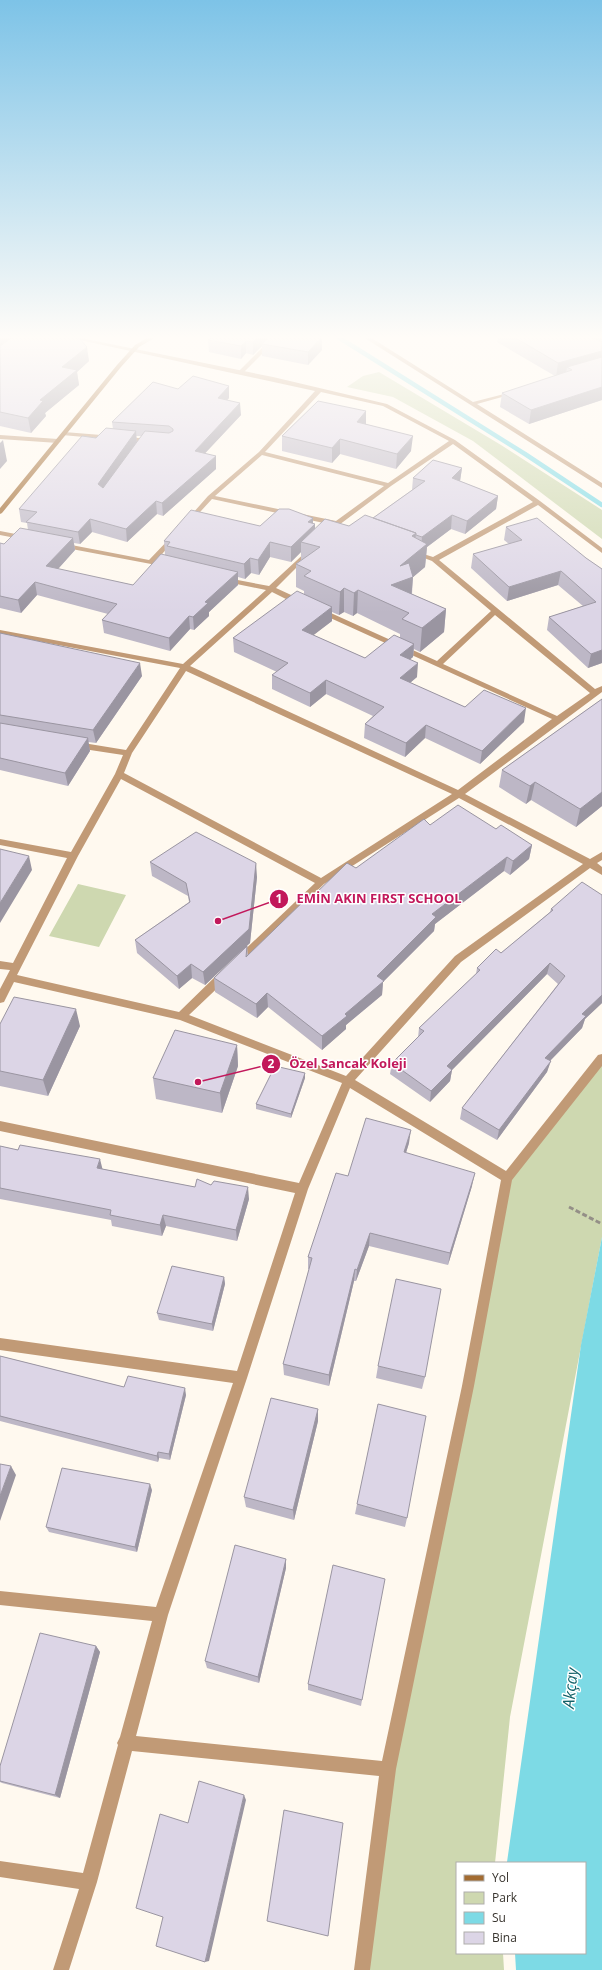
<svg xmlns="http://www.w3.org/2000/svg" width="602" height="1970" font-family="'Open Sans',sans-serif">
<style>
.green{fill:#ced8b0}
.water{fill:#7ddae5}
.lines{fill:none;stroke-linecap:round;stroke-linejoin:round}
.stream{stroke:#7ddae5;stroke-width:4.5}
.path{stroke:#948f87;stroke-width:3;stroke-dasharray:5 2.5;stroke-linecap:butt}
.lane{fill:#c19a76;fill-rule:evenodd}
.street{fill:#c19a76;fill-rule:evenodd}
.secondary{fill:#a26b31;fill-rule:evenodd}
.wall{fill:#bdb7c6;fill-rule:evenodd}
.shaded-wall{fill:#9a95a1}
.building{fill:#dcd5e6;stroke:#9a95a1}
.labels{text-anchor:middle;stroke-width:3;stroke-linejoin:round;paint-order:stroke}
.near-water-label{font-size:16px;font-style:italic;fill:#116168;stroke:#fff}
.leader{fill:none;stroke:#c2185b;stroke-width:1.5}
.callout-dot{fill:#c2185b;stroke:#fff;stroke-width:1.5}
.mark-label{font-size:12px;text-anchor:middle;font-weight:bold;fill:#fff}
.callout-label{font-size:13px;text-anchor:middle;font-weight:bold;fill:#c2185b;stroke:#fff;stroke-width:3;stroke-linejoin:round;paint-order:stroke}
</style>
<rect width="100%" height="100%" fill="#fff9ef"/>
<!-- green -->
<path class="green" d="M 379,372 L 501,445 L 602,510 L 602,539 L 473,441 L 393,397 L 347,387 L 363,376 Z
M 78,884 L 126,895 L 99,947 L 49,936 Z
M 602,1058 L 602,1237 L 510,1717 L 495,1863 L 457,1863 L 457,1953 L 503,1953 L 504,1970 L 362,1970 L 388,1769 L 507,1178 Z"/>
<!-- water -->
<path class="water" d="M 602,1237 L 602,1970 L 516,1970 L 515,1953 L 585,1953 L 585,1863 L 508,1863 L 507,1862 L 581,1345 Z"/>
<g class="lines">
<!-- stream -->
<path class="stream" d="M 338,337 L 525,454 L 602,505"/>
<!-- path -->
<path class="path" d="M 569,1207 L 602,1224"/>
<!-- lane -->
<path class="lane" d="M 273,337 L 279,337 L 243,373 L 239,373 L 239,371 Z
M 64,432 L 151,439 L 154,441 L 151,443 L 62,435 L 62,433 Z"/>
<!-- street -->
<path class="street" d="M 66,337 L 76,337 L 273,377 L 387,404 L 455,440 L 540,501 L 602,548 L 602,553 L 538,505 L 439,560 L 595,689 L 602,686 L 602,692 L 465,794 L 590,859 L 602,852 L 602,860 L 597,863 L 602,867 L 602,875 L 590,868 L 461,962 L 355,1080 L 506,1171 L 598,1055 L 602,1054 L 602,1066 L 512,1180 L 474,1386 L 396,1769 L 370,1970 L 354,1970 L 379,1776 L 132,1751 L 97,1882 L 69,1970 L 53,1970 L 79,1889 L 0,1877 L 0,1861 L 83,1873 L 118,1745 L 117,1743 L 120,1737 L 152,1621 L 0,1605 L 0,1591 L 156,1607 L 233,1383 L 0,1350 L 0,1338 L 237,1371 L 295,1193 L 0,1131 L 0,1121 L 299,1183 L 342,1083 L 180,1020 L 14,982 L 4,1002 L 0,1003 L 0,989 L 10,970 L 0,969 L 0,961 L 13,963 L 67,858 L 0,845 L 0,839 L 71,852 L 115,774 L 123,755 L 77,748 L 73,745 L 77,742 L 126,750 L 180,668 L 0,634 L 0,630 L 183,664 L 266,590 L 222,581 L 222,577 L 269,586 L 309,549 L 313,549 L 313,551 L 276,588 L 302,600 L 302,604 L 296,604 L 272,592 L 190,666 L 458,790 L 552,719 L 315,611 L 316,609 L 322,609 L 437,661 L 491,611 L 432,561 L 411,553 L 414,551 L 433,557 L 533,502 L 453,444 L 391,486 L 339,525 L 331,533 L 326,532 L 333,525 L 212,499 L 190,523 L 186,523 L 186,521 L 208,496 L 259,452 L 315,391 ZM 321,392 L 383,406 L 449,441 L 388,483 L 265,452 ZM 262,455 L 384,486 L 336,521 L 215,496 ZM 495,615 L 590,693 L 557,716 L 443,664 ZM 186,671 L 452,794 L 321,878 L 124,773 L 132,753 ZM 121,779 L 315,883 L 236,958 L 234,961 L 239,965 L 242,964 L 324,884 L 459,798 L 583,864 L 455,956 L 346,1076 L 189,1015 L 228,978 L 229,975 L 228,972 L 220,972 L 179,1012 L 17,975 L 78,856 ZM 350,1088 L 501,1180 L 462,1386 L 382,1761 L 136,1736 L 168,1615 L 247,1378 L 308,1189 Z
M 363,337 L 370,337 L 473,402 L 516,391 L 516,393 L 477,404 L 602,483 L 602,488 Z
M 0,435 L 58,439 L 61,441 L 58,443 L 0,439 Z
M 0,531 L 26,536 L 29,538 L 26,540 L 0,535 Z
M 173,536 L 176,538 L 156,561 L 170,563 L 171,565 L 167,567 L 61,547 L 58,545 L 61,543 L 149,560 L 171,537 Z"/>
<!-- secondary -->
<path class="secondary" d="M 149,337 L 156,337 L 139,347 L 121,367 L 2,513 L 0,514 L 0,508 L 117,365 L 135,345 Z"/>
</g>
<!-- wall -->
<path class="wall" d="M 0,337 L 89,361 L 77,372 L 79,385 L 45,413 L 46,416 L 31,433 L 0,426 Z
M 322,337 L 322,350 L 308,365 L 262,356 L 262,346 L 253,355 L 246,353 L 241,359 L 209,352 L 208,340 Z
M 498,337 L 602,337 L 602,400 L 529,424 L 500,407 L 502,393 L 555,376 L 497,342 Z
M 229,386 L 229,398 L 227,400 L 241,415 L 205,453 L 216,469 L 163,516 L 157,514 L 127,542 L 92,532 L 80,544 L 74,543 L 75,550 L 58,569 L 133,585 L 165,555 L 164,541 L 260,526 L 313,524 L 315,529 L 349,526 L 373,518 L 412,490 L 413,478 L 462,468 L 460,481 L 498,496 L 496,509 L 465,534 L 451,529 L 427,547 L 425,567 L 413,577 L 412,594 L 446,609 L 444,632 L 420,652 L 414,649 L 413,657 L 410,659 L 417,677 L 410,683 L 465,707 L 524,722 L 480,764 L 425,738 L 405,757 L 364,738 L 365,724 L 373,716 L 326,694 L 310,707 L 272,689 L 272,675 L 277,672 L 234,652 L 233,638 L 304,595 L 304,591 L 296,587 L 296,564 L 301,560 L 301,552 L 291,562 L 270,557 L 259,575 L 251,573 L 245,579 L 238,577 L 238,585 L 209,612 L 209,616 L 194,630 L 190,629 L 170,651 L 104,633 L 102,620 L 108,614 L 37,595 L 21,613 L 0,608 L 0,543 L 4,544 L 28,530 L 27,523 L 21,522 L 19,509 L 96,438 L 113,429 L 112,422 L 178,389 ZM 136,436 L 142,436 L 137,442 ZM 332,612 L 339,615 L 344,612 L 353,616 L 357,613 L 400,634 L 400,638 L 365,658 L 313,635 L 332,621 Z
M 366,411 L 366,424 L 411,451 L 396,469 L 340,454 L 332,463 L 282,451 L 282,436 Z
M 506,527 L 586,558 L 602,569 L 602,663 L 588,668 L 547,630 L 549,617 L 583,606 L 558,585 L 507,601 L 471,568 L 473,554 L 509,544 L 504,540 Z
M 0,633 L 142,676 L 96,743 L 88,742 L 90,751 L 68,786 L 0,770 Z
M 602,699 L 602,806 L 576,827 L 531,800 L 526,804 L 499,787 L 502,770 Z
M 430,825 L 496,829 L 532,845 L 529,859 L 510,875 L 504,871 L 435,924 L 434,931 L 383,982 L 382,995 L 346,1025 L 346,1029 L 322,1050 L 268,1007 L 257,1018 L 215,992 L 214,978 L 247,946 L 248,955 L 313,896 L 356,868 Z
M 150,862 L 257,877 L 250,943 L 205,985 L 192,978 L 179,989 L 137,953 L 135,940 L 189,902 L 188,896 L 152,876 Z
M 602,895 L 602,1003 L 585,1019 L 582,1028 L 550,1061 L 547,1072 L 497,1140 L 460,1119 L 462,1108 L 558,984 L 547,974 L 452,1070 L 450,1081 L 430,1102 L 390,1074 L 392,1063 L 418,1038 L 419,1028 L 476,974 L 477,968 L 501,953 L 550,912 L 551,909 Z
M 0,1024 L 80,1026 L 48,1096 L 0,1086 Z
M 237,1045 L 238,1066 L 222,1113 L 156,1099 L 153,1078 Z
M 305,1073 L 305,1078 L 291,1118 L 256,1109 L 256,1104 Z
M 409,1143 L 406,1153 L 472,1186 L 448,1265 L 369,1246 L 356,1281 L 354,1281 L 329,1386 L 284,1375 L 283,1364 L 309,1269 L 308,1269 L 308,1257 L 348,1176 Z
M 0,1146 L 103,1169 L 195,1187 L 211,1185 L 249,1199 L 237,1241 L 166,1226 L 162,1236 L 112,1226 L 111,1220 L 0,1199 Z
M 224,1277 L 225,1284 L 213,1331 L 159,1320 L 157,1313 Z
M 0,1356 L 124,1387 L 186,1395 L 170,1460 L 159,1458 L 158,1462 L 0,1421 Z
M 378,1366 L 425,1377 L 422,1389 L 376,1378 Z
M 318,1409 L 318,1421 L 294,1520 L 246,1507 L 244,1497 Z
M 152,1490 L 137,1552 L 49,1532 L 46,1527 Z
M 357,1504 L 407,1518 L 405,1527 L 355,1514 Z
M 286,1559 L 286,1568 L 259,1683 L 207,1668 L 205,1661 Z
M 96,1646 L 100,1652 L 60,1798 L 2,1783 L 0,1782 L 0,1766 Z
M 308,1684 L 362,1700 L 361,1706 L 308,1690 Z"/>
<!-- shaded-wall -->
<path class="shaded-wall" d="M 3,337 L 25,337 L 0,356 L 0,339 Z
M 258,337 L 269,337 L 262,344 L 262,346 L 253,355 L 253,342 Z
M 322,337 L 322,350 L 308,365 L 308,352 Z
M 246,341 L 246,353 L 241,359 L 241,346 Z
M 87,347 L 89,361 L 77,372 L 79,385 L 45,413 L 46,416 L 31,433 L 28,418 L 62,367 Z
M 602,351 L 602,361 L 572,370 L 567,367 L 566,374 L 556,377 L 558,363 Z
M 229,386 L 229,398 L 218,410 L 218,398 Z
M 602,387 L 602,400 L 529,424 L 531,410 Z
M 240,403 L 241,415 L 196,463 L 195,451 Z
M 366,411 L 366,426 L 357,422 Z
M 136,431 L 137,443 L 100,496 L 98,484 Z
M 413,436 L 411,451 L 396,469 L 397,454 Z
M 340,439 L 340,454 L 332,463 L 332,448 Z
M 3,440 L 7,461 L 0,469 L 0,443 Z
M 216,456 L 216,469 L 163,516 L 162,503 Z
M 462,468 L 460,481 L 452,478 Z
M 498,496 L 496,509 L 465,534 L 467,521 Z
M 156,501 L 157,514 L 127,542 L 126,529 Z
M 452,515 L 451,529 L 427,547 L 425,567 L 412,578 L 413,577 L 411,600 L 391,585 L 400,566 L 412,536 L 416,533 L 414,554 L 421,549 L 422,537 Z
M 313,518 L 313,526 L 315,524 L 315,539 L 301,542 L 301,552 L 291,562 L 291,547 L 308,522 Z
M 90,519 L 92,532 L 80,544 L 78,532 Z
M 73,538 L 75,550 L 49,579 L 46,566 Z
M 270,542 L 270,557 L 259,575 L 258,560 Z
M 250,558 L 251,573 L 245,579 L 244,564 Z
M 561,571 L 558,585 L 507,601 L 509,587 Z
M 238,572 L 238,585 L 209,612 L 209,616 L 194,630 L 193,617 L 205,602 Z
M 35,582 L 37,595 L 21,613 L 18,600 Z
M 344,588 L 344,612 L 339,615 L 340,592 Z
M 358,590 L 357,613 L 353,616 L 354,593 Z
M 332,607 L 332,621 L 302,644 L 302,630 Z
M 446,609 L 444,632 L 420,652 L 422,628 Z
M 189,616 L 190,629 L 170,651 L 169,638 Z
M 414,644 L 413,657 L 399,669 L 400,655 Z
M 602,650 L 602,663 L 588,668 L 591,654 Z
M 140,663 L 142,676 L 96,743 L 93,730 Z
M 418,663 L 417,677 L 399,692 L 400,678 Z
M 326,680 L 326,694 L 310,707 L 310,693 Z
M 526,708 L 524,722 L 480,764 L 482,751 Z
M 426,725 L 425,738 L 405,757 L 406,743 Z
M 88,738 L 90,751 L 68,786 L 65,773 Z
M 535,782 L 531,800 L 526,804 L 530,786 Z
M 602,792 L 602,806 L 576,827 L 580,809 Z
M 532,845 L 529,859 L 510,875 L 513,861 Z
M 29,856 L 32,870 L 0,923 L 0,903 Z
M 507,857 L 504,871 L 435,924 L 434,931 L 383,982 L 382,995 L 346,1025 L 346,1029 L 322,1050 L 322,1036 L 345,1014 L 377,976 L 432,914 Z
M 256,863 L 257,877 L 250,943 L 205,985 L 203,972 Z
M 550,963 L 547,974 L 452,1070 L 450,1081 L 430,1102 L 431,1091 L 447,1066 Z
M 191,964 L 192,978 L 179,989 L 177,976 Z
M 267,993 L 268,1007 L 257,1018 L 256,1004 Z
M 602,995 L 602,1003 L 585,1019 L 582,1028 L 542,1069 L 545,1058 L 582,1014 Z
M 76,1009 L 80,1026 L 48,1096 L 43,1080 Z
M 237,1045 L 238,1066 L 222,1113 L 220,1093 Z
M 551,1061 L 547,1072 L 497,1140 L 499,1130 Z
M 305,1073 L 305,1078 L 291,1118 L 291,1114 Z
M 411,1130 L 409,1143 L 402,1165 L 404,1152 Z
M 100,1159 L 103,1171 L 97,1168 Z
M 475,1173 L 472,1186 L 448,1265 L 450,1253 Z
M 248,1187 L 249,1199 L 237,1241 L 236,1230 Z
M 163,1215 L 166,1226 L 162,1236 L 160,1225 Z
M 370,1233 L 369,1246 L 356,1281 L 357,1270 Z
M 355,1269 L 354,1281 L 329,1386 L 329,1375 Z
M 224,1277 L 225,1284 L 213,1331 L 212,1324 Z
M 185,1388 L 186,1395 L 170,1460 L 169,1454 Z
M 318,1409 L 318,1421 L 294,1520 L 293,1510 Z
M 158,1452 L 159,1458 L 158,1462 L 157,1456 Z
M 11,1466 L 16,1475 L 0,1521 L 0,1496 Z
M 150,1484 L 152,1490 L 137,1552 L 135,1547 Z
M 286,1559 L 286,1568 L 259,1683 L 258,1677 Z
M 96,1646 L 100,1652 L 60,1798 L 55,1795 Z
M 244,1795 L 246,1800 L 209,1961 L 205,1962 Z"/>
<!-- building -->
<path class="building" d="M 13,337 L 78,337 L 87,347 L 62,367 L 77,370 L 40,400 L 43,401 L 28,418 L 0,412 L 0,346 Z
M 212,337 L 258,337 L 253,342 L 246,341 L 241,346 L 208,340 Z
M 269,337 L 322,337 L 308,352 L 262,344 Z
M 514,337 L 592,337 L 602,342 L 602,351 L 558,363 Z
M 602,357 L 602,387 L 531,410 L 502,393 L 572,370 L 567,367 Z
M 193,376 L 229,386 L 218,398 L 240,403 L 195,451 L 216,456 L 162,503 L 156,501 L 126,529 L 90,519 L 78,532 L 26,522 L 37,512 L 19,509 L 82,436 L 96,438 L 106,428 L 136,431 L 98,484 L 103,488 L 145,431 L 169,433 L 173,431 L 173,429 L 169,426 L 112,422 L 153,382 L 178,389 Z
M 318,401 L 366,411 L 357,422 L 413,436 L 397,454 L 340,439 L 332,448 L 282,436 Z
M 433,460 L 462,468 L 452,478 L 498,496 L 467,521 L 452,515 L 422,537 L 416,535 L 416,533 L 373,518 L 425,481 L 413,478 Z
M 279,509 L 289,509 L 313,518 L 308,522 L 315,524 L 291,547 L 270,542 L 258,560 L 250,558 L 244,564 L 167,546 L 170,542 L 164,541 L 191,510 L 260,526 Z
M 365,515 L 416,533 L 412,536 L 427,544 L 400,566 L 409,563 L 413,577 L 391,585 L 446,609 L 422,628 L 402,619 L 409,613 L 358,590 L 354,593 L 344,588 L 340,592 L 304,576 L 311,571 L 296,564 L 320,547 L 301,542 L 325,519 L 349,526 Z
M 537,518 L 586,558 L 602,569 L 602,650 L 591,654 L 549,617 L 596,602 L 561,571 L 509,587 L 473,554 L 522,540 L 506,527 Z
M 20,528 L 73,538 L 46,566 L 133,585 L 161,554 L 238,572 L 205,602 L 208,603 L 193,617 L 189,616 L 169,638 L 102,620 L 117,604 L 35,582 L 18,600 L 0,596 L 0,543 L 4,544 Z
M 297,591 L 332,607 L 302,630 L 365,658 L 394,635 L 414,644 L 400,655 L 418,663 L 400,678 L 465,707 L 484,690 L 526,708 L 482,751 L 426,725 L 406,743 L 365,724 L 384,707 L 326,680 L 310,693 L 272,675 L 288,663 L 233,638 Z
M 0,633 L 140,663 L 93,730 L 0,715 Z
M 602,699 L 602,792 L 580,809 L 535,782 L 530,786 L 502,770 Z
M 0,723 L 88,738 L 65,773 L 0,758 Z
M 458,805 L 496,829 L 501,825 L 532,845 L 513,861 L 507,857 L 432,914 L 436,917 L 377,976 L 384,981 L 345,1014 L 347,1016 L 322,1036 L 267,993 L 256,1004 L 214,978 L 247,946 L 246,957 L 310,895 L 313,896 L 347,863 L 356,868 L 424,819 L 430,825 Z
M 196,832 L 256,863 L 249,929 L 203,972 L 191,964 L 177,976 L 135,940 L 190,902 L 186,883 L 150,862 Z
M 0,849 L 29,856 L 0,903 Z
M 582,882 L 602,895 L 602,995 L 582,1014 L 586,1016 L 545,1058 L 551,1061 L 499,1130 L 462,1108 L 565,976 L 550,963 L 447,1066 L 452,1070 L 431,1091 L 392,1063 L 424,1031 L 419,1028 L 480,970 L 477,968 L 496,949 L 501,953 L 553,910 L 551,909 Z
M 14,997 L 76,1009 L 43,1080 L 0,1071 L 0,1024 Z
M 175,1030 L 237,1045 L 220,1093 L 153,1078 Z
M 275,1066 L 305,1073 L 291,1114 L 256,1104 Z
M 366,1118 L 411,1130 L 404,1152 L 475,1173 L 450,1253 L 370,1233 L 357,1270 L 355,1269 L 329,1375 L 283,1364 L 312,1258 L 308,1257 L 336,1173 L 348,1176 Z
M 20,1145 L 100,1159 L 97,1168 L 195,1187 L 197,1179 L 211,1185 L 214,1181 L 248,1187 L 236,1230 L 163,1215 L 160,1225 L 110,1215 L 111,1210 L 0,1188 L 0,1146 L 18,1150 Z
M 172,1266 L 224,1277 L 212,1324 L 157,1313 Z
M 396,1279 L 441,1289 L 425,1377 L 378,1366 Z
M 0,1356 L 124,1387 L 128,1376 L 185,1388 L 169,1454 L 158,1452 L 157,1456 L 0,1416 Z
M 271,1398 L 318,1409 L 293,1510 L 244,1497 Z
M 378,1404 L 426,1416 L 407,1518 L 357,1504 Z
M 0,1464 L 11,1466 L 0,1496 Z
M 62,1468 L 150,1484 L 135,1547 L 46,1527 Z
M 235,1545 L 286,1559 L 258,1677 L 205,1661 Z
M 333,1565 L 385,1579 L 362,1700 L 308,1684 Z
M 40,1633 L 96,1646 L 55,1795 L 0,1781 L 0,1766 Z
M 199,1781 L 244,1795 L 205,1962 L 156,1946 L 163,1917 L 136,1908 L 160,1814 L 188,1823 Z
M 284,1810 L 343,1823 L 328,1936 L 267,1921 Z"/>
<!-- sky -->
<linearGradient id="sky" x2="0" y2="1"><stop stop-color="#7dc3e7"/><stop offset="0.55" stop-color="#fffcf8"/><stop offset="1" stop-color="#fffcf8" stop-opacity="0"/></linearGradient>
<rect width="602" height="613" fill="url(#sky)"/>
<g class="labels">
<!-- near-water labels -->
<g class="near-water-label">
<text transform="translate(570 1688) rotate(-84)" y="6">Akçay</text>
</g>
</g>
<!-- callouts -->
<path class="leader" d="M218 921L279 899M198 1082L271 1064"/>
<g class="callout-dot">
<circle cx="218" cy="921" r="4"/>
<circle cx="198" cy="1082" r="4"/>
<circle cx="279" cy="899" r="10"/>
<circle cx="271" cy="1064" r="10"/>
</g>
<g class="mark-label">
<text x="279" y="903">1</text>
<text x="271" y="1068">2</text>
</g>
<g class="callout-label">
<text x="379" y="903">EMİN AKIN FIRST SCHOOL</text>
<text x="348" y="1068">Özel Sancak Koleji</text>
</g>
<!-- legend -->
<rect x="456" y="1862" width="130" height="92" fill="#ffffff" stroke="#afaeab"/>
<rect x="464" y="1875" width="20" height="6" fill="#a26b31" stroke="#afaeab"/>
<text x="492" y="1882" font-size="12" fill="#38342e">Yol</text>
<rect x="464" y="1892" width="20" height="12" fill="#ced8b0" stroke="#afaeab"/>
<text x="492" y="1902" font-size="12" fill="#38342e">Park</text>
<rect x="464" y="1912" width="20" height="12" fill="#7ddae5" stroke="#afaeab"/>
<text x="492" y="1922" font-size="12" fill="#38342e">Su</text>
<rect x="464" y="1932" width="20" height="12" fill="#dcd5e6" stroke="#afaeab"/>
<text x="492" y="1942" font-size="12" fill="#38342e">Bina</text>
</svg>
